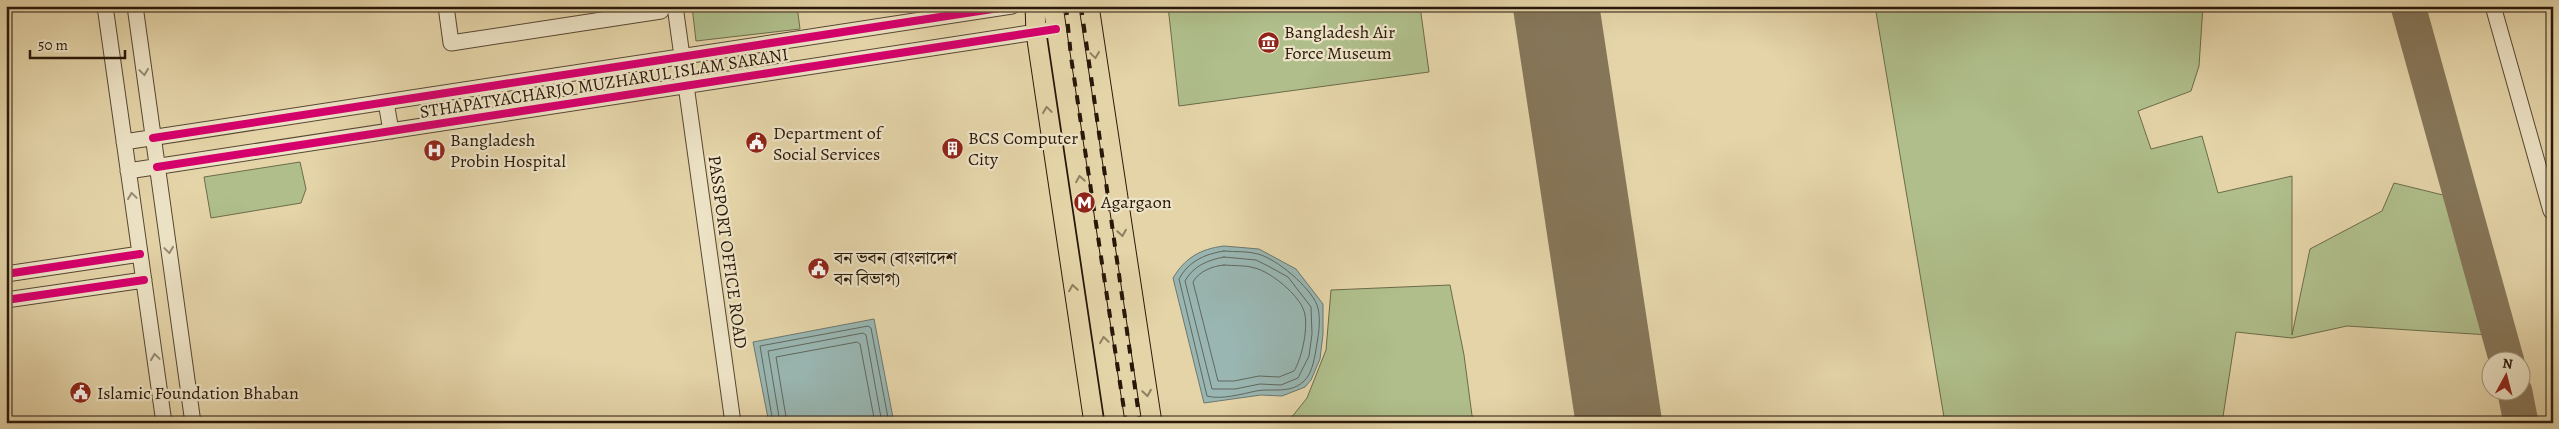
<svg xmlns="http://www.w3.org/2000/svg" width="2559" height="429" font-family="Alegreya,'Noto Serif Bengali',serif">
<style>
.green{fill:#afbe8b;stroke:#6c6b4a}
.water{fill:#99b6b2;stroke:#6c776f}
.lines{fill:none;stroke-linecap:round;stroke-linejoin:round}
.shore{stroke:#61675e;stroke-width:1}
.taxiway{stroke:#867659;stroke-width:35}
.runway{stroke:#867659;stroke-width:86}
.minor-casing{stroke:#584732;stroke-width:17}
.major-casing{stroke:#29180a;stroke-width:21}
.minor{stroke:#ede3c6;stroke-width:15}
.major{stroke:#e4d4a8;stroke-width:19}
.rail{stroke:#29180a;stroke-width:4;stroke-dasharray:9 9;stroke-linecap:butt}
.cycleway-casing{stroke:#ede3c6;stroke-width:11}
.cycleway{stroke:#d6006c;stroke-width:8}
.oneway{stroke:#907f61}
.oneway2{stroke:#958871}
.labels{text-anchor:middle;stroke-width:4.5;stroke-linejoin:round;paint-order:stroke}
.poi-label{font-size:18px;fill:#29180a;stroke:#ede3c6;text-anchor:start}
.street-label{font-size:18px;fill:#29180a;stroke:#ede3c6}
</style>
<rect width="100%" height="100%" fill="#e4d4a8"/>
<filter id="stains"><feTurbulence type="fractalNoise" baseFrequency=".004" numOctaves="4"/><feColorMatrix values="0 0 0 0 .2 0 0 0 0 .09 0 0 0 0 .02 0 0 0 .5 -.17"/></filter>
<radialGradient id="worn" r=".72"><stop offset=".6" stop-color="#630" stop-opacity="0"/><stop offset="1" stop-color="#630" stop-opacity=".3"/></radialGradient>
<!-- green -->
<path class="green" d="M 692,6 L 797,6 L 800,29 L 696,41 Z
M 1168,6 L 1420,6 L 1429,72 L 1179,106 Z
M 1875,6 L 2203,6 L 2199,66 L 2191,91 L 2138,111 L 2151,149 L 2202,136 L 2218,193 L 2292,176 L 2292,335 L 2310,249 L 2382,211 L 2394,183 L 2447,196 L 2489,335 L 2347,326 L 2292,338 L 2236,332 L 2222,423 L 1945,423 Z
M 300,162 L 306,189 L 301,203 L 211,218 L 204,177 Z
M 1450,285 L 1464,355 L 1473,423 L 1287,423 L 1307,398 L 1326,350 L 1331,290 Z"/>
<!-- water -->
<path class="water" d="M 1224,246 L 1259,249 L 1296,269 L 1323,304 L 1323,334 L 1320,359 L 1311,380 L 1305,387 L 1282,396 L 1261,395 L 1204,403 L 1173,278 C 1185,258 1200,249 1224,246 Z
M 874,319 L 894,423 L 769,423 L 753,342 Z"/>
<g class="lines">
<!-- shore -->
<path class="shore" d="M 1224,251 C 1235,252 1248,251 1258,254 C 1277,259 1310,287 1317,305 C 1321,315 1319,333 1317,343 C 1315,355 1313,374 1303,382 C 1289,394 1272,388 1256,391 C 1242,394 1221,400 1207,396 L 1179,279 C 1188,262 1204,254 1224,251 Z
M 1224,257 L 1256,260 L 1268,266 L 1288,277 L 1311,307 L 1312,334 L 1309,356 L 1298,378 L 1281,385 L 1260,384 L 1235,389 L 1212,389 L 1185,281 C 1193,266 1208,260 1224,257 Z
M 1224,265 C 1234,266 1246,265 1255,268 C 1271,272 1299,295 1304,311 C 1309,326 1302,358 1294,371 L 1279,377 L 1259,376 L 1234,381 L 1218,381 L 1193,282 C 1199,271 1213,266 1224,265 Z
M 773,423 L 760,346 L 868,326 L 871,328 L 889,423
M 780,423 L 768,351 L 863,333 L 866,335 L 882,423
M 787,423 L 776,357 L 857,342 L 860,344 L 875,423"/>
<!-- taxiway -->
<path class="taxiway" d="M 2408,6 L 2507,362
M 2515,392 L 2521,423"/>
<!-- runway -->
<path class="runway" d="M 1556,6 L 1619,423"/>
<defs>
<path id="minor" d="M 105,6 L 164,423
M 135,6 L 193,423
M 446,6 L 451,43 L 661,11 L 660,6
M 675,6 L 733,423
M 2493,6 L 2551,211
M 386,102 L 391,131
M 124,142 L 1012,6
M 128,171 L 1056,29
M 6,274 L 140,254
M 6,300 L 144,280"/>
<path id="major" d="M 1035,6 L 1036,33 L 1094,423
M 1053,6 L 1115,423
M 1089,6 L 1152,423"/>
</defs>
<!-- minor casing -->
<use href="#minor" class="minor-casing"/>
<!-- major casing -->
<use href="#major" class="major-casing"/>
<!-- minor -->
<use href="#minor" class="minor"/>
<!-- major -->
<use href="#major" class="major"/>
<!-- rail -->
<path class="rail" d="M 1066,6 L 1071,57 L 1126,423
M 1081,6 L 1140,423"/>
<defs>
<path id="cycleway" d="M 153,138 L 1012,6
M 157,167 L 1056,29
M 6,274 L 140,254
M 6,300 L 144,280"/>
</defs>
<!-- cycleway casing -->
<use href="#cycleway" class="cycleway-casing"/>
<!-- cycleway -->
<use href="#cycleway" class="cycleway"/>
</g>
<!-- one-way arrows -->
<defs><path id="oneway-chevron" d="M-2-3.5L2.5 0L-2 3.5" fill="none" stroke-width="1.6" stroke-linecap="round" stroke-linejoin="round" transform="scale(1.25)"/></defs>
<g class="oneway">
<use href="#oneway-chevron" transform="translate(1095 55) rotate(82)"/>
<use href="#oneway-chevron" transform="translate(1047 110) rotate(-98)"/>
<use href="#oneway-chevron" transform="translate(1080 179) rotate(-99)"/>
<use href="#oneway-chevron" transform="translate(1122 233) rotate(81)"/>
<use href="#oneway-chevron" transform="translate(1073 288) rotate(-99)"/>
<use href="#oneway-chevron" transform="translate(1104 340) rotate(-98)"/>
<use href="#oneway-chevron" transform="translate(1147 393) rotate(81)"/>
</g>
<g class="oneway2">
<use href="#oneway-chevron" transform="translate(144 72) rotate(82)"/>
<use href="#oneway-chevron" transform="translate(132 196) rotate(-98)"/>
<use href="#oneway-chevron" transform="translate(169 250) rotate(82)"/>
<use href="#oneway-chevron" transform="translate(155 357) rotate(-98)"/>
</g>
<!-- icons -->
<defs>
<symbol id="museum-disc" viewBox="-11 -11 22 22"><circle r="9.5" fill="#8f2418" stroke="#ede3c6"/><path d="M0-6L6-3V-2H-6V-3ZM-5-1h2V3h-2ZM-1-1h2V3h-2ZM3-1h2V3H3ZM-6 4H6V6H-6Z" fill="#fff"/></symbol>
<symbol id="civic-disc" viewBox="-11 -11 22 22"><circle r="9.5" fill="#8f2418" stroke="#ede3c6"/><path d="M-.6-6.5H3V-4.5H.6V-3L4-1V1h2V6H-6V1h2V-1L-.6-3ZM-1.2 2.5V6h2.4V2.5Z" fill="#fff"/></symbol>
<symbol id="building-disc" viewBox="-11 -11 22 22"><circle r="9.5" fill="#8f2418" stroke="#ede3c6"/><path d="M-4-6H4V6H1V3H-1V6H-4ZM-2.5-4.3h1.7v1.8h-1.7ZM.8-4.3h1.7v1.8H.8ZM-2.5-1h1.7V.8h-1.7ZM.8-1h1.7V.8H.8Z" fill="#fff"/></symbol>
<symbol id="hospital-disc" viewBox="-11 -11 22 22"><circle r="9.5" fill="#8f2418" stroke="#ede3c6"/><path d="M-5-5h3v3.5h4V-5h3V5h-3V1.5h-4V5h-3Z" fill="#fff"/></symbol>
<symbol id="metro-disc" viewBox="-11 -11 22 22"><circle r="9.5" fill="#8f2418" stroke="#ede3c6"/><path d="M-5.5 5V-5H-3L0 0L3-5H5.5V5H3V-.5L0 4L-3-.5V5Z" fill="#fff"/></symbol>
</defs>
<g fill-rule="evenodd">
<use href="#museum-disc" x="1256" y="30" width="25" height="25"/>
<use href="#civic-disc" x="744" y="130" width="25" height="25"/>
<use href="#building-disc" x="940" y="136" width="25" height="25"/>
<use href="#hospital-disc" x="422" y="138" width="25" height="25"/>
<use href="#metro-disc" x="1072" y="190" width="25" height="25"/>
<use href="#civic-disc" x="806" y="256" width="25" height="25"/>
<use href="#civic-disc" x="68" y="380" width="25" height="25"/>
</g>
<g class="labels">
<!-- poi labels -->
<g class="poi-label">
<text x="1284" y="38">Bangladesh Air<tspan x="1284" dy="21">Force Museum</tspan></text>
<text x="773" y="139">Department of<tspan x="773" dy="21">Social Services</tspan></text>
<text x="968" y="144">BCS Computer<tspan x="968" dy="21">City</tspan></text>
<text x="450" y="146">Bangladesh<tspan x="450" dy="21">Probin Hospital</tspan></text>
<text x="1101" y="208">Agargaon</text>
<text x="834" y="264">বন ভবন (বাংলাদেশ<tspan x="834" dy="21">বন বিভাগ)</tspan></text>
<text x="97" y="399">Islamic Foundation Bhaban</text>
</g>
<!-- street labels -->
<g class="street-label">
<text transform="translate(604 83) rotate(-9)" y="6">STHAPATYACHARJO MUZHARUL ISLAM SARANI</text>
<text transform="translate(728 252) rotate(82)" y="6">PASSPORT OFFICE ROAD</text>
</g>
</g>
<!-- margin -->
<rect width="2559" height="429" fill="none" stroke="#e4d4a8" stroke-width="25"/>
<rect x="8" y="8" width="2544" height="414" fill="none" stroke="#29180a" stroke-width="2.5"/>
<rect x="12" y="12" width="2534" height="404" fill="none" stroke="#29180a"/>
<!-- north arrow -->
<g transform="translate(2506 376) rotate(7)"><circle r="24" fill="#ede3c6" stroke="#9f927b"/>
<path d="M0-4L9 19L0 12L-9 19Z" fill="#8f2418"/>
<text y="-8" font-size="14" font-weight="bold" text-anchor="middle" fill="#29180a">N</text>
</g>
<!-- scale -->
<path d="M30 50v8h95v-8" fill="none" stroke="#29180a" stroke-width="2.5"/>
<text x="38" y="50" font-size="15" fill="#29180a" stroke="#ede3c6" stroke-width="4" paint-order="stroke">50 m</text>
<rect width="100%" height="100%" filter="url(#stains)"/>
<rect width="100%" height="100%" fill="url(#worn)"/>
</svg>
